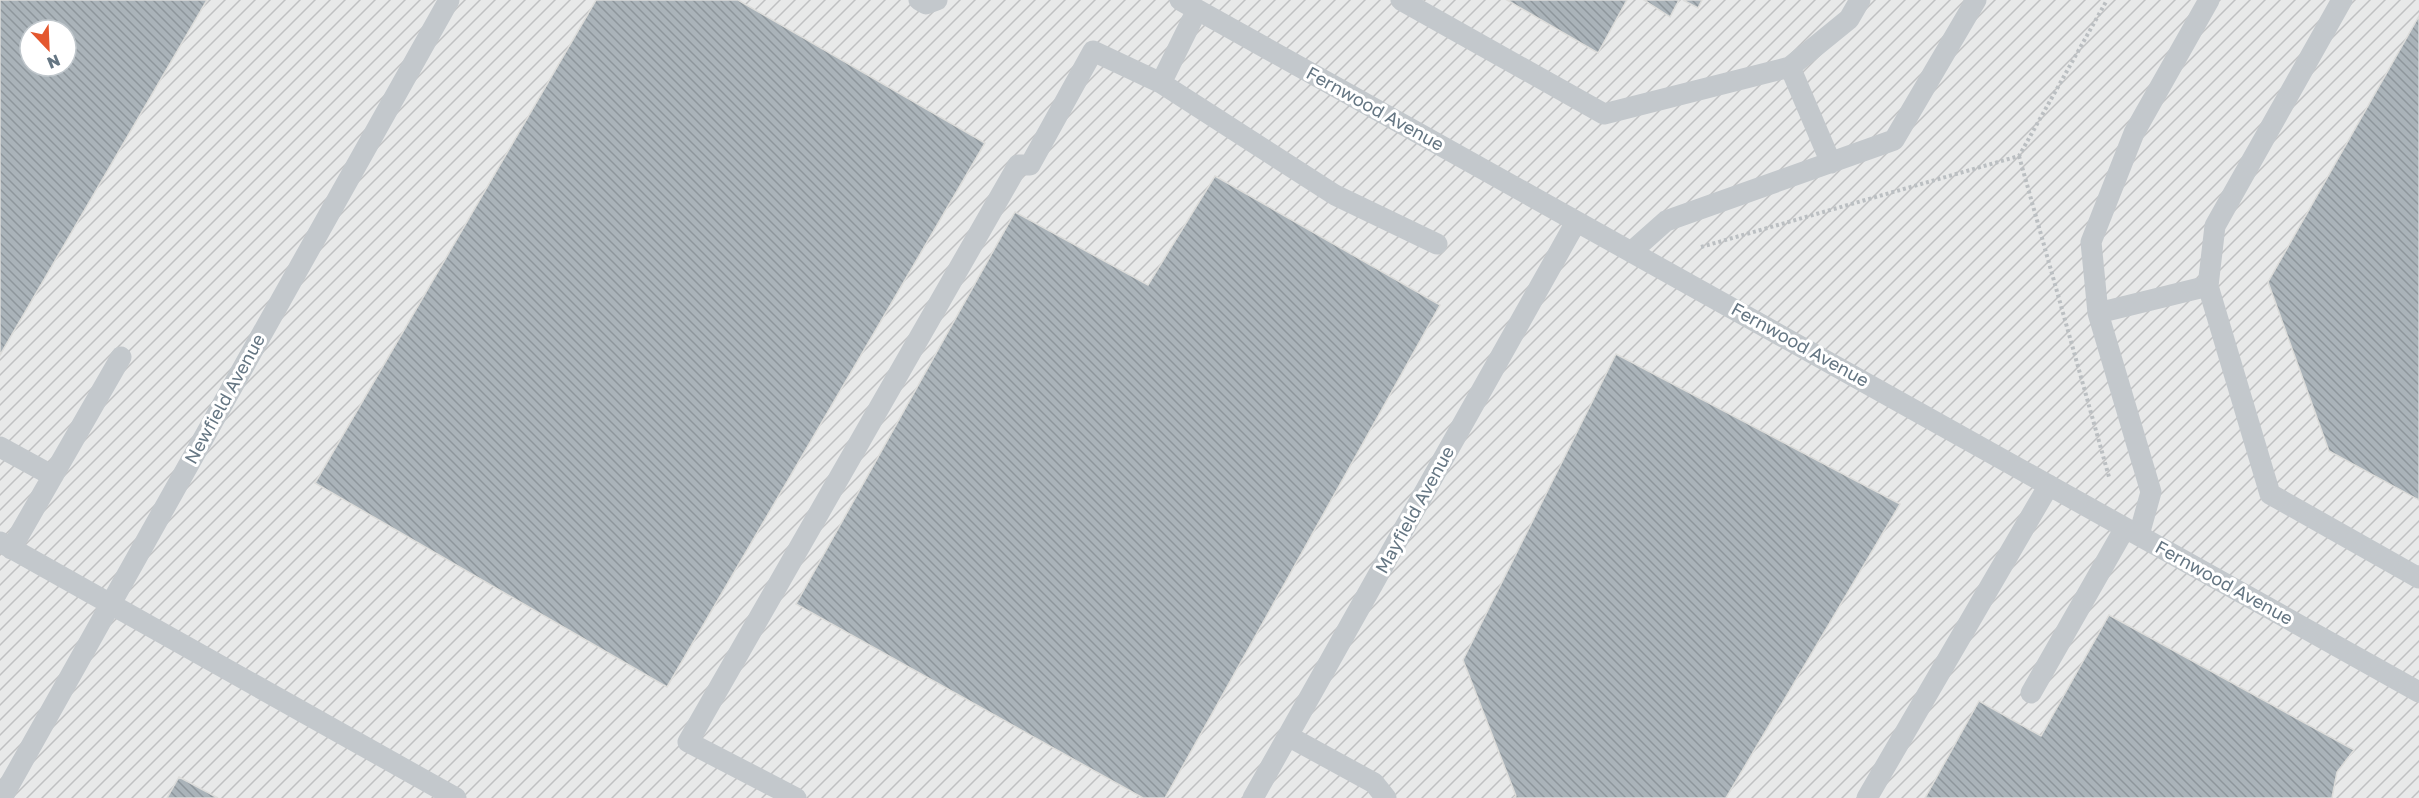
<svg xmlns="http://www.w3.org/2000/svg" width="2419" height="798" font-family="'Golos Text',sans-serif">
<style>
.industrial{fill:url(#industrial-furrows);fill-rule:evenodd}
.building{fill:url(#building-back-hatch);stroke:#dcdcda;stroke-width:1.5;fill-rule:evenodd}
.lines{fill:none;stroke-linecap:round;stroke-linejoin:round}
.path{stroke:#bbbfc2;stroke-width:4;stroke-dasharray:3 3;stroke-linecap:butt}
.service{stroke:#c3c8cc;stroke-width:21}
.labels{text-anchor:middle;stroke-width:6;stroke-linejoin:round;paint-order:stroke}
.street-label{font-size:18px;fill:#657683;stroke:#fff}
</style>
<defs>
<pattern id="industrial-furrows" width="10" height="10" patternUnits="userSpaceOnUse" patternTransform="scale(1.5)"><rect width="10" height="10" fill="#e8e9e9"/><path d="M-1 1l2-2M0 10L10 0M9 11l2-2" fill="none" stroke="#c0c1c2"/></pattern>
<pattern id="building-back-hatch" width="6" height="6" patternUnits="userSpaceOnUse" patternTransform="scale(1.5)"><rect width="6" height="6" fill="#aab3b9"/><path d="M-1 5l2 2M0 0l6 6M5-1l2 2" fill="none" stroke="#8e969c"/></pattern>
</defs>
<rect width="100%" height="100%" fill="#fafaf8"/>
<!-- industrial -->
<path class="industrial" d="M 0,0 L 2419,0 L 2419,798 L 0,798 ZM 30,30 L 66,30 L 66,66 L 30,66 Z"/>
<!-- building -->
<path class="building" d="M 0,0 L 207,0 L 0,355 ZM 30,30 L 66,30 L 66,66 L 30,66 Z
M 596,0 L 738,0 L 985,143 L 667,687 L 315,483 Z
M 1507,0 L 1627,0 L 1598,53 Z
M 1644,0 L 1679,0 L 1670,17 Z
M 1683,0 L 1702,0 L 1698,8 Z
M 2419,16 L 2419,500 L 2329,451 L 2268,282 Z
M 1215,176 L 1440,305 L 1165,798 L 1143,798 L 796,604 L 1015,212 L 1148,285 Z
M 1616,354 L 1900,504 L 1726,798 L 1514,798 L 1516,796 L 1463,660 Z
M 2109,615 L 2354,750 L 2337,772 L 2332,798 L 1925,798 L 1979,701 L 2041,736 Z
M 179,777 L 218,798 L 167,798 Z"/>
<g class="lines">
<!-- path -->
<path class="path" d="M 2019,156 L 2109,477
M 1701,247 L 2019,156 L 2107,0"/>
<!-- service -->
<path class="service" d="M 919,0 L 926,4 L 937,0
M 1180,0 L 2419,692
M 1401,0 L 1604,114 L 1790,67 L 1831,163
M 1197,10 L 1161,83 L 1335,195 L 1437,244
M 1790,67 L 1849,19 L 1860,0
M 1631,252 L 1666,221 L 1894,140 L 1976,0
M 2208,286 L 2215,226 L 2342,0
M 2098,313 L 2208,286 L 2270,494 L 2419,578
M 0,447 L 53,476
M 2139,535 L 2151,492 L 2098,313 L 2091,242 L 2134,133 L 2209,0
M 0,542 L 456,798
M 11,549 L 121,357
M 2031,693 L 2125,528
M 1288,736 L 1374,783 L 1386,798
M 2,798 L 449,0
M 796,798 L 688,742 L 1018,165 L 1030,165 L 1093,51 L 1161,83
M 1253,798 L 1576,222
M 1867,798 L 2049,485"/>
</g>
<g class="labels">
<!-- street labels -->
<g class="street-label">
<text transform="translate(1375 109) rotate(29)" y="6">Fernwood Avenue</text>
<text transform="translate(1800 345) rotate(29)" y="6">Fernwood Avenue</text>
<text transform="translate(225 399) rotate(-61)" y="6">Newfield Avenue</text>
<text transform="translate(1415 510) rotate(-61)" y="6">Mayfield Avenue</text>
<text transform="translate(2224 583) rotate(29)" y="6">Fernwood Avenue</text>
</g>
</g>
<!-- north arrow -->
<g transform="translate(48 48) rotate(157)"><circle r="28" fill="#ffffff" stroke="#c1c8cd" stroke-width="1.5"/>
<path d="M0-4.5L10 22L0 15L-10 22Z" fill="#e4572e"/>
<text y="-9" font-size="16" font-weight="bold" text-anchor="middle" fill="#657683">N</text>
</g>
</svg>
